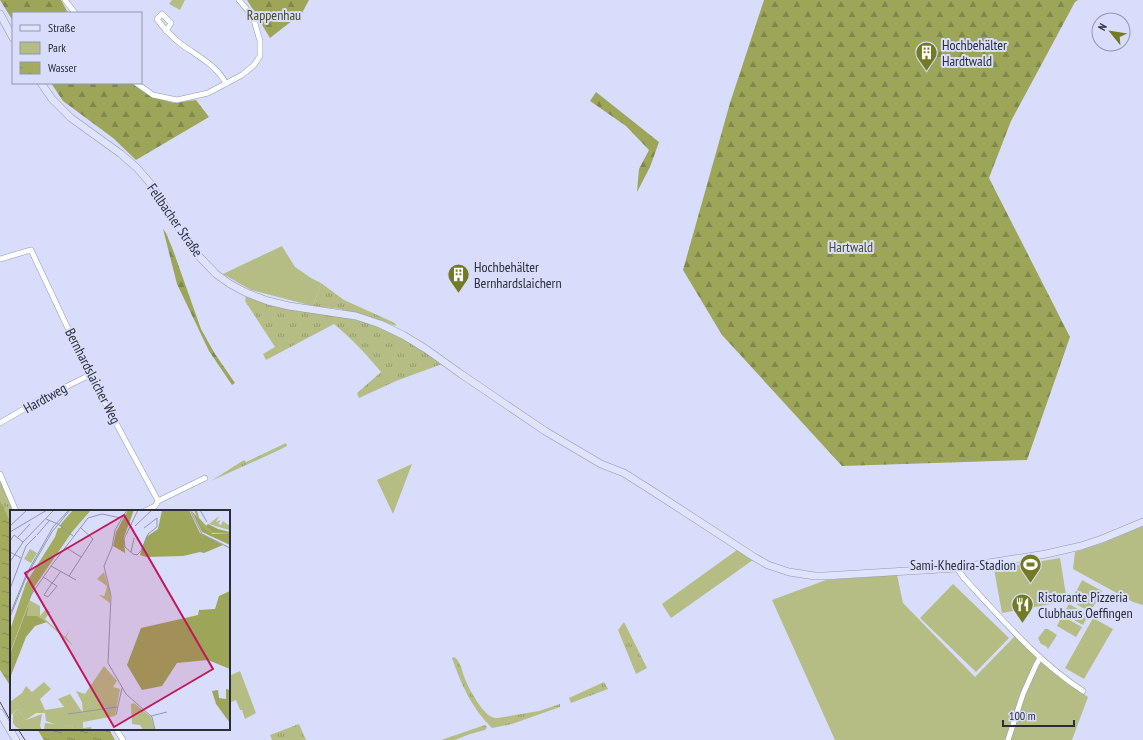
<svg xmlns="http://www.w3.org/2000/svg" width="1143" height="740" font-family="'PT Sans Narrow',sans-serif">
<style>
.grass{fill:url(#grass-tufts)}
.forest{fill:url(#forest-firs)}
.green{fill:#b5bd85}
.water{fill:url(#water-ripples)}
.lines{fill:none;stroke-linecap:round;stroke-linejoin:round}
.minor-casing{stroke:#9297b3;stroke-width:6}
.secondary-casing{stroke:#9297b3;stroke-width:8}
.minor{stroke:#fff;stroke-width:5}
.secondary{stroke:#dfe3fc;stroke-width:7}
.tram{stroke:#4a4d5b;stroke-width:1}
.labels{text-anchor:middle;stroke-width:4;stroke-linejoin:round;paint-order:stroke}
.park-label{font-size:14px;fill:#494e14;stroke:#d8ddfb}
.poi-label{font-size:14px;fill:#2b2d38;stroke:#d8ddfb;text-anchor:start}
.street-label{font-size:14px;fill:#2b2d38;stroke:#d8ddfb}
.inset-road{fill:none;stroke:#9397ad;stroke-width:1}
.view{fill:#c2185b;fill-opacity:0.15;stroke:#c2185b;stroke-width:2}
.inset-edge{fill:none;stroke:#2b2d38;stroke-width:2}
</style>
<defs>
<pattern id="grass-tufts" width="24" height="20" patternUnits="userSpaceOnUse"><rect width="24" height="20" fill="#b5bd85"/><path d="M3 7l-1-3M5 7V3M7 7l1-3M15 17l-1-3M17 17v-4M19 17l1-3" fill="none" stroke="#939a6e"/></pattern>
<pattern id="forest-firs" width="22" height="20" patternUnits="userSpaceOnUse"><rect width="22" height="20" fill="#9ca558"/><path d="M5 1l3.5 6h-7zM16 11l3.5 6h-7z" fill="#7f874a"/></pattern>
<pattern id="water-ripples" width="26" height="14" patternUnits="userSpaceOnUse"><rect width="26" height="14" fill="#a3ab5e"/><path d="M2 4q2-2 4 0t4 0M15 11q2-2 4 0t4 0" fill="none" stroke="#858c4f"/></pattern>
</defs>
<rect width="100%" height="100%" fill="#d8ddfb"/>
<!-- grass -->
<path class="grass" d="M 321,283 L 344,300 L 395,323 L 396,326 L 379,320 L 340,309 L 313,306 Z
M 246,296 L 262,302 L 346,317 L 382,327 L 415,346 L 442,364 L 396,381 L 359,398 L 357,393 L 381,372 C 367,355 352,339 334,324 L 266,360 L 263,354 L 275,347 L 245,301 Z
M 286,443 L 287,446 L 277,451 L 211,481 L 244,460 L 246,462 Z
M 0,479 L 13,511 L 11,511 L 11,523 L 0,500 Z
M 624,622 L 647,668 L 636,674 L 618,630 Z
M 454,657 C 461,661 462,672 465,679 C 469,689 482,713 492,717 C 493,718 498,718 498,718 L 539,711 L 560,704 L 560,707 L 512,724 L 492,728 C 472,709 461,684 452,658 Z
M 604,682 L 608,689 L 571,703 L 569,698 Z
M 299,724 L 306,740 L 272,740 L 270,735 Z
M 485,725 L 487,727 L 485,730 L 470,734 L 455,740 L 441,740 Z"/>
<!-- forest -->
<path class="forest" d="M 0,0 L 61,0 L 68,13 L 13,13 L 13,21 Z
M 247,0 L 309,0 L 302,13 L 270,38 Z
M 764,0 L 1078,0 L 1075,2 L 1011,121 L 989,178 L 1070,337 L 1027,460 L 842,466 L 722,335 L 683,270 L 730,103 Z
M 51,83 L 133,83 L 152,97 L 174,103 L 196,100 L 209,117 L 136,160 L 113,138 L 63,101 Z
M 596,92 L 659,142 L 650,167 L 637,192 L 639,169 L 649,150 L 626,126 L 590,101 Z
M 163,229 L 166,233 L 173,250 L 201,329 L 215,354 L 235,383 L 232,385 L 209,351 L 177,284 Z"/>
<!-- green -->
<path class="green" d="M 172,0 L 185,0 L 180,10 L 169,4 Z
M 282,246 L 295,267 L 311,278 L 321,283 L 313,306 L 251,290 L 223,274 Z
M 412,464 L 393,514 L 377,480 Z
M 1143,526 L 1143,605 L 1133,602 L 1073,569 L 1075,552 L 1103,543 Z
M 737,550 L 753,560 L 671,618 L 662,604 Z
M 1060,558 L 1067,601 L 1002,613 L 994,569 Z
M 897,575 L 903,603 L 975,677 L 1015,636 L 1041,662 L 1069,684 L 1088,697 L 1072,740 L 835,740 L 772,600 L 826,580 Z
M 1082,580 L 1102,591 L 1096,601 L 1077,590 Z
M 953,584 L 1009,638 L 976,672 L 920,618 Z
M 1076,591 L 1096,602 L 1090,612 L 1071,601 Z
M 1069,604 L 1088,615 L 1083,625 L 1063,614 Z
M 1062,616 L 1082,627 L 1076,637 L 1057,626 Z
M 1093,618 L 1113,629 L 1084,679 L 1065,668 Z
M 1045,629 L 1048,629 L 1057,635 L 1048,649 L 1046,646 L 1041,644 L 1038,638 Z
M 240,671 L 256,713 L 245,719 L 242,710 L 240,710 L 236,700 L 229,703 L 229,676 Z"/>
<!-- water -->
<path class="water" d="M 0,500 L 11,523 L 11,687 L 0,670 Z
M 37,729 L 109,729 L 115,740 L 44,740 Z"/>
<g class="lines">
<defs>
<path id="minor" d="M 65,0 L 75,13
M 166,31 L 171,23 L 162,14 L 157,19 C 164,29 172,37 181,44 C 197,56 217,65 226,84
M 136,83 L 153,95 L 177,100 L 208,93 L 242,75 L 254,65 L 260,56 L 260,41 L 254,20 L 250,13 L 239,0
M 0,259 L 31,250 L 90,375 L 156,497 L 158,501
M 0,423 L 41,399 L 90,375
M 0,474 L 16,511
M 145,511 L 155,506 L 158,501 L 205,478
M 957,568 L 964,578 C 1001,618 1037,661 1083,691
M 116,729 L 123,740
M 1008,740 L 1023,694 L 1036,665 L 1040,658"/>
<path id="secondary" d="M 0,14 L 13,38
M 41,83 L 52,99 L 71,118 L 121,154 L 137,168 L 150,183 L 160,198 L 193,250 L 216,274 L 230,284 L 247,293 L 268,301 L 289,306 L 356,316 L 380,324 L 403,335 L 426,349 L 461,374 L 545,431 L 601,464 L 624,473 L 654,492 L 754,557 L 768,565 L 789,572 L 815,576 L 824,576 L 957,568 L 1046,554 L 1081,546 L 1102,539 L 1143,522
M 0,713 L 16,740"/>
</defs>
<!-- minor casing -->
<use href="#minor" class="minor-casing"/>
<!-- secondary casing -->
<use href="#secondary" class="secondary-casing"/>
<!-- minor -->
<use href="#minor" class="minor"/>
<!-- secondary -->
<use href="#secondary" class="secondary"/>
<!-- tram -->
<path class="tram" d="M 0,702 L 11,722
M 18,729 L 25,740"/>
</g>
<!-- icons -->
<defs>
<symbol id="building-pin" viewBox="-11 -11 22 30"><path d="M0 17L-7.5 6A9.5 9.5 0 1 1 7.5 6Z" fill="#737a25" stroke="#d8ddfb"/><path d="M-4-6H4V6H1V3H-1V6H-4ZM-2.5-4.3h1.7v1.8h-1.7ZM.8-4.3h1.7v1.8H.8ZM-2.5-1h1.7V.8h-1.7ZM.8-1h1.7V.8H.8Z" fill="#fff"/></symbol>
<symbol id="stadium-pin" viewBox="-11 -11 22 30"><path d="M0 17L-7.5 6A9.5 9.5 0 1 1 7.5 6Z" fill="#737a25" stroke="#d8ddfb"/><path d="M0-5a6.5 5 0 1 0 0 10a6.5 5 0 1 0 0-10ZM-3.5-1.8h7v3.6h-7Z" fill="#fff"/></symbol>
<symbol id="restaurant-pin" viewBox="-11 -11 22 30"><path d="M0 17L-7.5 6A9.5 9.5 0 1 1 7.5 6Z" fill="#737a25" stroke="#d8ddfb"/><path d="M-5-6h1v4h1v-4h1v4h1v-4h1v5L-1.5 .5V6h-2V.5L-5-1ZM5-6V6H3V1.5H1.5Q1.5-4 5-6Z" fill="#fff"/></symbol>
</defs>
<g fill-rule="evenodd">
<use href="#building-pin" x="914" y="40" width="25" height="34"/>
<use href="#building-pin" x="446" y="262" width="25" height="34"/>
<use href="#stadium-pin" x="1018" y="552" width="25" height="34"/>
<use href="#restaurant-pin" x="1010" y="592" width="25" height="34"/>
</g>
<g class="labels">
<!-- park labels -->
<g class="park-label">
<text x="274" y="20">Rappenhau</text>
<text x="851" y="252">Hartwald</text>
</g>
<!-- poi labels -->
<g class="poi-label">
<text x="942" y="50">Hochbehälter<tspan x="942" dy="16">Hardtwald</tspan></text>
<text x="474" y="272">Hochbehälter<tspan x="474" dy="16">Bernhardslaichern</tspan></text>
<text x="1016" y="570" text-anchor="end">Sami-Khedira-Stadion</text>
<text x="1038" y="602">Ristorante Pizzeria<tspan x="1038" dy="16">Clubhaus Oeffingen</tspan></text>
</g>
<!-- street labels -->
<g class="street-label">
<text transform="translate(175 220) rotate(55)" y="5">Fellbacher Straße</text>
<text transform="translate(93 376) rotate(63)" y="5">Bernhardslaicher Weg</text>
<text transform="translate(45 398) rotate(-29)" y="5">Hardtweg</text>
</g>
</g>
<!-- overview -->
<g transform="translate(10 510)">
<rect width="220" height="220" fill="#d8ddfb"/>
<path d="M 209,6 L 206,12 L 211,10 L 208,14 L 211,15 L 213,11 L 218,15 L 220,13 L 219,20 L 199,14 ZM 94,62 L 100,82 L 100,93 L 89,85 L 94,86 L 96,81 L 97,76 L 87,69 ZM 19,90 L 30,96 L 30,106 L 36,99 L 40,102 L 35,109 L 55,127 L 61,118 L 56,127 L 63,136 L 34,110 L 17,106 ZM 7,199 L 16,210 L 32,204 L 30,216 L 32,220 L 12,220 L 6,217 L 3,213 L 3,204 ZM 35,213 L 62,216 L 64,220 L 34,220 Z" fill="#b5bd85"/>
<path d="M 118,0 L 124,0 L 114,27 L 115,43 L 103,36 L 106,22 ZM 152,0 L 179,0 L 190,23 L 213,35 L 194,43 L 190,42 L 173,46 L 136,47 L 130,45 L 136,27 L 148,19 ZM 181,0 L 202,24 L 220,24 L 220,35 L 192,22 ZM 198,14 L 208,19 L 220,22 L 202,22 L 196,16 ZM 220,81 L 220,159 L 198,150 L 167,153 L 152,176 L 132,180 L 117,155 L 131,118 L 188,105 L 189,100 L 205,99 L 209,86 ZM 19,93 L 17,106 L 27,106 L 37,112 L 25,116 L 16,127 L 0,168 L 0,144 ZM 216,179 L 220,180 L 220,213 L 206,194 L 202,181 L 208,180 L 209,188 L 216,189 Z" fill="#9ca558"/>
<path d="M 20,39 L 27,43 L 21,53 L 14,49 ZM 94,156 L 107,171 L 103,177 L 110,179 L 105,206 L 73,212 L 73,218 L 81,217 L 82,220 L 64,220 L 62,216 L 47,215 L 36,211 L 35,203 L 26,203 L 16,210 L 7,199 L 0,206 L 0,192 L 12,183 L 16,176 L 22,182 L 34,172 L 41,179 L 30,189 L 35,200 L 54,197 L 48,189 L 60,184 L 73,203 L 72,192 L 66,181 L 75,184 ZM 124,193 L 141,207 L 145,220 L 133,220 L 130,215 L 122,214 L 121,194 Z" fill="#b5bd85"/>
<path d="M 63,0 L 81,0 L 62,22 L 25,76 L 0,143 L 0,120 L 16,73 L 45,27 L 48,18 L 51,18 L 50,15 ZM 184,0 L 187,0 L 189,8 L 202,22 L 220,22 L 220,24 L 199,23 L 191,16 Z" fill="#a3ab5e"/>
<path class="inset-road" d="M 117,0 L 105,20 L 102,37 L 94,56 L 101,86 L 98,153 L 116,184 L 142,207 L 145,220M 128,0 L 114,29 L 115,37 L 123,44 L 127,45 L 131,41 L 138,24 L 147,17 L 147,8 L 134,18M 180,0 L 192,24 L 220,38M 190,0 L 197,12M 36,9 L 48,14 L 63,26M 0,16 L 17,0M 125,16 L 142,0M 0,22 L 37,0M 27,25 L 39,11M 8,27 L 20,14M 0,31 L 4,25 L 13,32M 55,37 L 71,47M 0,42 L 11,48M 121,42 L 124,28M 0,52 L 13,32 L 44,0M 41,56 L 66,70M 59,66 L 83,29 L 70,17M 33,67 L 38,70 L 42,73 L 47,76 L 38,87 L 34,85 L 42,73 L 43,72 L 51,61M 0,79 L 16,36 L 26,26M 19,88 L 41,56 L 78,8 L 92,4 L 111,8M 0,104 L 17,63 L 43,17 L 59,0M 0,107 L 17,65 L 42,22 L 60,0M 58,204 L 107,197M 106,205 L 112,178M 141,206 L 157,202"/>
<path class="view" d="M 114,5 L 203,159 L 104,217 L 15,63 Z"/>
<rect width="220" height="220" class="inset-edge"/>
</g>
<!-- legend -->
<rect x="12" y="12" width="130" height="72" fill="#d8ddfb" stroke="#9397ad"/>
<rect x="20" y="25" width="20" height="6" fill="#dfe3fc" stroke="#9397ad"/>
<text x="48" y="32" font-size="12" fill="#2b2d38">Straße</text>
<rect x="20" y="42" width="20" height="12" fill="#b5bd85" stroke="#9397ad"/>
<text x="48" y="52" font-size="12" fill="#2b2d38">Park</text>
<rect x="20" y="62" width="20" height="12" fill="url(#water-ripples)" stroke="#9397ad"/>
<text x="48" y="72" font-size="12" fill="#2b2d38">Wasser</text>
<!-- north arrow -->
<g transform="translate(1111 32) rotate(300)"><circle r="19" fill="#d8ddfb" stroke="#9397ad"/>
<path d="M0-3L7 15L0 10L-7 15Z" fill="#737a25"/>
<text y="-6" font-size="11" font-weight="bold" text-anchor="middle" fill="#2b2d38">N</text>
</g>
<!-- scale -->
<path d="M1003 720v6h71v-6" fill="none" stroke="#2b2d38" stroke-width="2"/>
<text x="1009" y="720" font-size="12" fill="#2b2d38" stroke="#d8ddfb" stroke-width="3" paint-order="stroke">100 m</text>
</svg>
